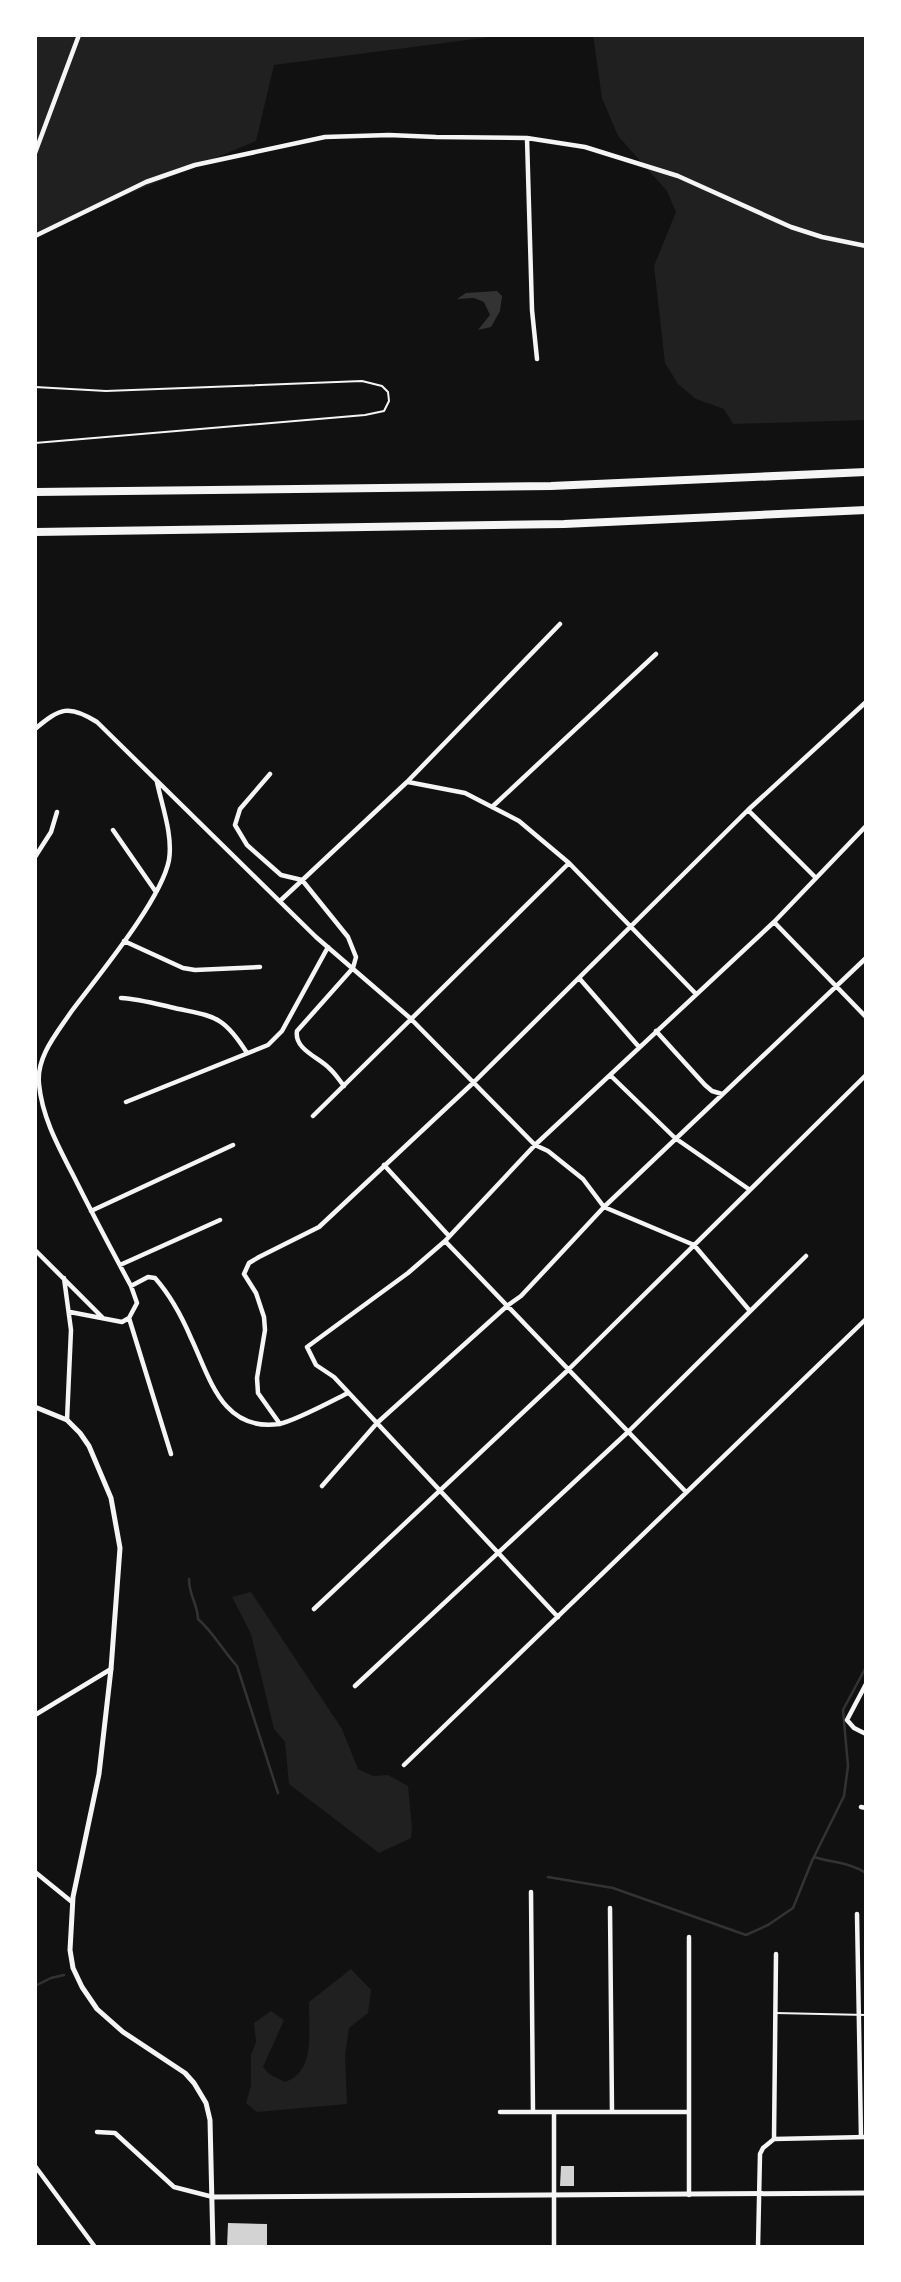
<svg xmlns="http://www.w3.org/2000/svg" width="901" height="2282" font-family="Quicksand,sans-serif">
<style>
.green{fill:#202020}
.water{fill:#333}
.lines{fill:none;stroke-linecap:round;stroke-linejoin:round}
.stream{stroke:#333;stroke-width:2.5}
.building{fill:#d3d3d3}
.path{stroke:#f5f5f5;stroke-width:2}
.service{stroke:#f5f5f5;stroke-width:2}
.minor{stroke:#f5f5f5;stroke-width:4.5}
.tertiary{stroke:#f5f5f5;stroke-width:5}
.motorway{stroke:#f5f5f5;stroke-width:8}
</style>
<rect width="100%" height="100%" fill="#111"/>
<!-- green -->
<path class="green" d="M 35,35 L 491,35 L 490,37 L 274,65 L 256,141 L 35,233 Z
M 593,35 L 866,35 L 866,420 L 733,424 L 724,409 L 696,399 L 678,384 L 665,363 L 654,266 L 676,212 L 667,191 L 618,136 L 602,98 Z
M 251,1592 L 342,1729 L 358,1769 L 373,1776 L 388,1775 L 408,1786 L 412,1828 L 411,1838 L 379,1853 L 289,1784 L 285,1742 L 274,1729 L 251,1634 L 232,1597 Z
M 351,1969 L 371,1990 L 368,2013 L 349,2028 L 345,2055 L 347,2104 L 257,2112 L 246,2103 L 251,2086 L 251,2055 L 256,2042 L 254,2023 L 271,2011 L 284,2020 L 263,2067 L 269,2074 L 285,2082 C 317,2072 308,2028 309,2002 Z"/>
<!-- water -->
<path class="water" d="M 497,291 L 502,296 L 500,311 L 491,327 L 478,330 L 490,315 L 484,302 L 474,298 L 457,299 L 466,293 Z"/>
<g class="lines">
<!-- stream -->
<path class="stream" d="M 189,1579 C 189,1596 198,1605 198,1619 C 214,1633 223,1651 237,1666 L 278,1793
M 814,1857 C 833,1863 849,1862 866,1873
M 548,1877 L 613,1888 L 746,1935 L 768,1925 L 793,1908 L 812,1861 L 844,1796 L 848,1766 L 843,1710 L 866,1667
M 35,1986 L 51,1978 L 64,1975"/>
</g>
<!-- building -->
<path class="building" d="M 561,2166 L 574,2166 L 574,2186 L 560,2186 Z
M 228,2223 L 267,2224 L 267,2247 L 227,2247 Z"/>
<g class="lines">
<!-- path -->
<path class="path" d="M 35,387 L 106,391 L 362,381 L 382,386 L 388,392 L 389,401 L 384,411 L 365,415 L 35,443"/>
<!-- service -->
<path class="service" d="M 776,2013 L 866,2015"/>
<!-- minor -->
<path class="minor" d="M 527,138 L 532,310 L 537,359
M 35,153 L 79,35
M 35,236 L 146,182 L 195,165 L 325,137 L 389,135 L 436,137 L 527,138 L 585,147 L 678,176 L 791,227 L 822,237 L 866,246
M 35,729 C 60,708 69,704 97,722 L 316,937 L 410,1018 L 535,1145 L 548,1151 L 583,1179 L 604,1207 L 694,1245 L 750,1311
M 270,774 L 240,809 L 235,825 L 247,845 L 281,875 L 302,880 L 348,937 L 356,957 L 353,968 L 297,1031 C 294,1049 318,1057 329,1068 C 335,1073 339,1080 344,1086
M 408,782 L 465,793 L 519,821 L 569,863 L 696,994
M 492,807 L 656,654
M 748,810 L 816,878
M 113,830 L 156,892
M 35,857 L 51,832 L 57,812
M 280,901 L 407,782 L 560,624
M 774,922 L 866,1017
M 124,941 L 183,968 L 195,970 L 260,967
M 579,978 L 639,1047
M 121,998 C 138,999 153,1003 170,1007 C 213,1017 222,1013 247,1053
M 656,1031 L 705,1085 L 712,1091 L 722,1094
M 610,1075 L 675,1138 L 750,1190
M 126,1102 L 268,1045 L 282,1031 L 328,947
M 313,1116 L 569,863
M 384,1165 L 449,1236
M 91,1211 L 233,1145
M 445,1241 L 686,1492
M 35,1250 L 103,1318
M 120,1265 L 220,1220
M 64,1278 L 71,1330 L 67,1420
M 131,1286 L 148,1277 L 155,1278 C 171,1296 182,1317 191,1338 C 210,1378 222,1432 279,1424 C 295,1421 332,1401 348,1393
M 70,1312 L 122,1322 L 129,1318 L 137,1303 L 131,1286 C 111,1249 91,1211 72,1173 C 57,1144 42,1116 39,1084 C 36,1057 57,1033 71,1012 C 97,977 161,901 169,860 C 173,835 162,806 157,782
M 129,1318 L 171,1454
M 280,1424 L 258,1393 L 257,1378 L 265,1330 L 264,1317 L 256,1293 L 244,1274 L 249,1263 L 259,1257 L 319,1227 L 473,1083 L 748,810 L 866,702
M 322,1486 L 377,1423 L 507,1306 L 521,1296 L 604,1207 L 866,958
M 314,1609 L 568,1370 L 866,1075
M 558,1617 L 334,1377 L 316,1365 L 307,1347 L 408,1273 L 445,1241 L 535,1145 L 774,922 L 866,826
M 866,1684 L 847,1720 L 854,1728 L 866,1734
M 355,1686 L 628,1432 L 806,1256
M 35,1715 L 111,1669
M 404,1765 L 865,1320
M 861,1807 L 866,1808
M 35,1872 L 72,1902
M 531,1892 L 533,2112
M 610,1908 L 612,2112
M 857,1914 L 861,2137
M 500,2112 L 688,2112
M 97,2132 L 115,2133 L 174,2187 L 213,2197
M 774,2139 L 776,1954
M 774,2139 L 866,2137
M 35,2166 L 95,2247
M 689,2195 L 689,1937
M 554,2247 L 554,2112
M 758,2247 L 760,2154 L 763,2148 L 774,2139"/>
<!-- tertiary -->
<path class="tertiary" d="M 35,1407 L 67,1420 L 80,1433 L 89,1446 L 111,1498 L 120,1548 L 111,1669 L 99,1774 L 73,1897 L 70,1950 L 73,1968 L 82,1987 L 97,2009 L 123,2032 L 185,2073 L 194,2083 L 206,2103 L 210,2120 L 213,2247
M 213,2197 L 866,2193"/>
<!-- motorway -->
<path class="motorway" d="M 35,492 L 551,486 L 866,472
M 35,532 L 564,524 L 866,510"/>
</g>
<!-- border -->
<rect width="901" height="2282" fill="none" stroke="#ffffff" stroke-width="74"/>
</svg>
